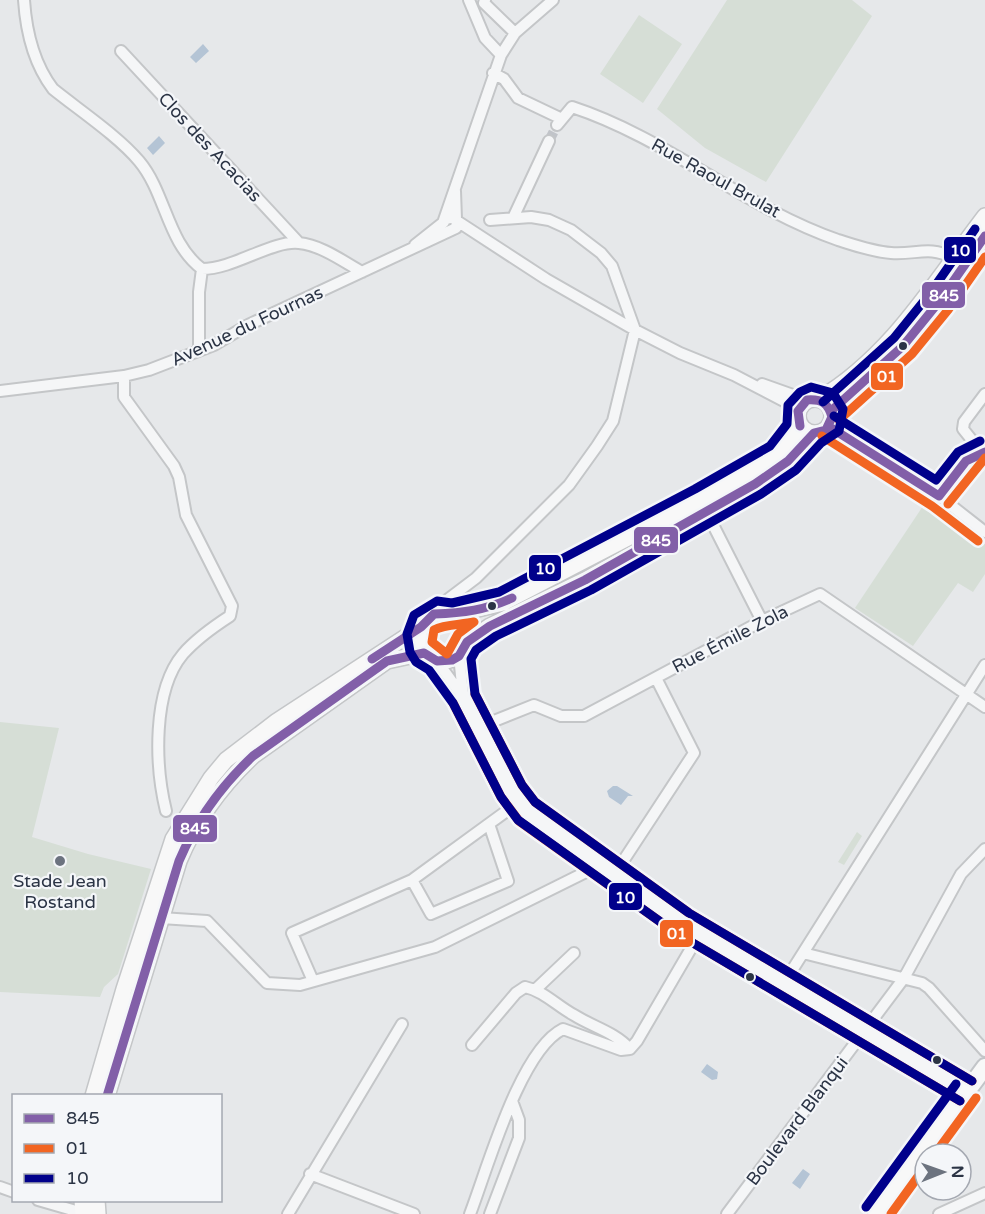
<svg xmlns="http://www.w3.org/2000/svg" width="985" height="1214" font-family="'Varela Round',sans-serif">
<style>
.green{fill:#d6ded6}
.water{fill:#b4c4d5}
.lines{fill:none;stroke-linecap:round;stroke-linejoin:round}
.minor-tunnel{stroke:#c1c4c9;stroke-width:10;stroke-dasharray:10 5;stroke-linecap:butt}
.minor-casing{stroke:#c4c6c8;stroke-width:14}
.tertiary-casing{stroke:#c4c6c8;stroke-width:16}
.secondary-casing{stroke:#c4c6c8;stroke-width:18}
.primary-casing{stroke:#c2c5c8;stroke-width:20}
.minor{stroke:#f5f6f7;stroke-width:10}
.tertiary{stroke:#f5f6f7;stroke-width:14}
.secondary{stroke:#f8f8f8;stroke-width:15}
.primary{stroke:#f8f8f8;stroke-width:16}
.bus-1-casing{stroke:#f4f6f9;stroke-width:14}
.bus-2-casing{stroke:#f4f6f9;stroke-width:14}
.bus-3-casing{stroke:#f4f6f9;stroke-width:14}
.bus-1{stroke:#825fa8;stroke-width:9}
.bus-2{stroke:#f26522;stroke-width:9}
.bus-3{stroke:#00008b;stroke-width:9}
.bus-dot{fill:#2b3445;stroke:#f4f6f9;stroke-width:2}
.poi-dot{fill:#6c737f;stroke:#f4f6f9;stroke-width:2}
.labels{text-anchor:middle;stroke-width:4.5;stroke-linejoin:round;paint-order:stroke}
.street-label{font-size:18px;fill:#2b3445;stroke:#f4f6f9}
.poi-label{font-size:18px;fill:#2b3445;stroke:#f4f6f9}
.line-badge{stroke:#f4f6f9;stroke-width:2}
.badge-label{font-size:16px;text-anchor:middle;font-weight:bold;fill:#fff}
</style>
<rect width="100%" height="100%" fill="#e6e8ea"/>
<!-- green -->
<path class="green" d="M 727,0 L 852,0 L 872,16 L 766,182 L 705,148 L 657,109 Z
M 639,15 L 682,44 L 643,103 L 600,74 Z
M 925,503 L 985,544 L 985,574 L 973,592 L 958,583 L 913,646 L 855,608 Z
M 0,722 L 59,728 L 32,837 L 88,854 L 151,869 L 118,974 L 104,987 L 100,997 L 0,992 Z
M 857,832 L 862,836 L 844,865 L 838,862 Z"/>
<!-- water -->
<path class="water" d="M 203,44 L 209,51 L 196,63 L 190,57 Z
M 159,136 L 165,143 L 153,155 L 147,148 Z
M 613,786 L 617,786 L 633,796 L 628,796 L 621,805 L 609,797 L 607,791 Z
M 707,1064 L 718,1072 L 717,1079 L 712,1080 L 701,1072 Z
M 803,1169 L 810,1174 L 800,1189 L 792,1183 Z"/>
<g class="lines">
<!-- minor-tunnel -->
<path class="minor-tunnel" d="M 549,141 L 557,125"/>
<defs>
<path id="minor" d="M 24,0 C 26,30 34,64 53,89 C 79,110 118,136 139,161 C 166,193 167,243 202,269 C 234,269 272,240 299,243 C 321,245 344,262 362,272
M 469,0 L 485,38 L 501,55
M 485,0 L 484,3 L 515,33
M 121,51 L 299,243
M 493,73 L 504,79 L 518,98 L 562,119
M 557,125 L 572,107 C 667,138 743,207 838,240 C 854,245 874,252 891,253 C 916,255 929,245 953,258
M 455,191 L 456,219
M 513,218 L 549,141
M 444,220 L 501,55 L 515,33 L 553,0
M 457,221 L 546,279 L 635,330 L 680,353 L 734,375 L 784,401 L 798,411
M 415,245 L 444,222
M 199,350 L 199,292 L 202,269
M 124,376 L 124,397 L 174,466 L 179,477 L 186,515 L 232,606 L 230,616 C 213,627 197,638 183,654 C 152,691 155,766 166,811
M 762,384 L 807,400
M 0,391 L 124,376 L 149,370 L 214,345 L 248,325 L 456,228 L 457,221 L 455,217 L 445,219
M 828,426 L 939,496 L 985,532
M 939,496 L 972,452 L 971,439 L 963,429 L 964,422 L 985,394
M 707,513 L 762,621
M 434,614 L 443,603 L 476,578 L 569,485 L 597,446 L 613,421 L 635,330 L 612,266 L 601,253 L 571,230 L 549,220 L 531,217 L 490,220
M 459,656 L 463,694
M 437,661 L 463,697
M 479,727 L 534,705 L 561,716 L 584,716 L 762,621 L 820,594 L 985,707
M 614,875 L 694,753 L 656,678
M 412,880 L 431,914 L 508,881 L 489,824
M 161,918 L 207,921 L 267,983 L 300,985 L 435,947 L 600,865
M 803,953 L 922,983 L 929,988 L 985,1051
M 313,981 L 292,933 L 412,880 L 519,802
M 784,983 L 985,665
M 536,989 L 574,953
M 472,1045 L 516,993 L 525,987 C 544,991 557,1006 574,1015 C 593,1027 615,1032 630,1049
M 310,1174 L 414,1214
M 0,1187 L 14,1192
M 38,1200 L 83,1213
M 288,1214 L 402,1024
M 470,1214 C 487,1170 520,1050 563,1029 L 621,1050 L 630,1049 L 637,1041 L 700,933
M 490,1214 L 519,1138 L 519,1120 L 512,1101
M 727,1214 L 904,978 L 961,874 L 985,849
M 939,1214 L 985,1193"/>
<path id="tertiary" d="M 463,697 L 512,791 L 526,811 L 682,923 L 966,1091"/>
<path id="secondary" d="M798 416a17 17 0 1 1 34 0a17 17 0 1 1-34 0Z
M 819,399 C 892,356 935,281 985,216
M 831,411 L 903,346 L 938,303 L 985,236
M419 637a24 24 0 1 1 48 0a24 24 0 1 1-48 0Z
M 453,615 L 503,603 L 701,500 L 778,455 L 800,426
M 467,642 L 490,626 L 585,580 L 707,513 L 780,468 L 814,433
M 93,1096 L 124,989 L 173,839 L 211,778 L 226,760 L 277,721 L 421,627
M 107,1096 L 179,861 C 196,820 221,786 253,756 L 387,661 L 424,653
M 82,1200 L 83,1214
M 97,1200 L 98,1214"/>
<path id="primary" d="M 876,1214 L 985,1067"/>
</defs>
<!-- minor casing -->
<use href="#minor" class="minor-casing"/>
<!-- tertiary casing -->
<use href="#tertiary" class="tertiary-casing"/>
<!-- secondary casing -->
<use href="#secondary" class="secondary-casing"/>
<!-- primary casing -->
<use href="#primary" class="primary-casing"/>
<!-- minor -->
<use href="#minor" class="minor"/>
<!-- tertiary -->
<use href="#tertiary" class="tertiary"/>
<!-- secondary -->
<use href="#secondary" class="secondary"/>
<!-- primary -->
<use href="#primary" class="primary"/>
<defs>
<path id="bus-1" d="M 831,411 L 903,346 L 938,303 L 985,236
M 828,426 L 939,496
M 939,496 L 966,461 L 985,452
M 372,659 L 421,627 L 434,614 C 463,613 486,610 512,598
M 107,1096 L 179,861 C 196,821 221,786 253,756 L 387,661 L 424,653 L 437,661 L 452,660 L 459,656 L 467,642 L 490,626 L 585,580 L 755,484 L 788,461 L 814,433 L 826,430 L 832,417 C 828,403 822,399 807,400 L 798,411 L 800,426"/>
<path id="bus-2" d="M 839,420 L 912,354 L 948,310 L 985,257
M 822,436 L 932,506 L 978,541
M 948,504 L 985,458
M 474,622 L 458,634 L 447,654 L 432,642 L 434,630 C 445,624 461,625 474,622 Z
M 475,694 L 522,785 L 535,802 L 689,913 L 972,1081
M 453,703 L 501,797 L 519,821 L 676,933 L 960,1101
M 935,1154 L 976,1098
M 891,1214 L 925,1167"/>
<path id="bus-3" d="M 823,402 L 894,338 L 928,296 L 975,229
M 834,416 L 936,480 L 958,452 L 980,441
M 960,1101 L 676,933 L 518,820 L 501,797 L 453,703 L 429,670 L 416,662 L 410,652 L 407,634 L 414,615 L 437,601 L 452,603 L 499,592 L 695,489 L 770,446 L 787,424 L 788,405 L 800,392 L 811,387 L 833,393 L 843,409 L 839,431 L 821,443 L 796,470 L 761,494 L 591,590 L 496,636 L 476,650 L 471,659 L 475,694 L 522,785 L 535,802 L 689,913 L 972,1081
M 866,1207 L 956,1084"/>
</defs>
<!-- bus-1 casing -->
<use href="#bus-1" class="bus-1-casing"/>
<!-- bus-2 casing -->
<use href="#bus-2" class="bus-2-casing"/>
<!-- bus-3 casing -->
<use href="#bus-3" class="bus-3-casing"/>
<!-- bus-1 -->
<use href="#bus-1" class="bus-1"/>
<!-- bus-2 -->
<use href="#bus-2" class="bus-2"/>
<!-- bus-3 -->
<use href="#bus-3" class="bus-3"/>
</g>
<!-- markers -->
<g class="bus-dot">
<circle cx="903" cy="346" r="5"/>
<circle cx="492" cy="606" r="5"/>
<circle cx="750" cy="977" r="5"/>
<circle cx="937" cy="1060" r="5"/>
</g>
<circle class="poi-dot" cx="60" cy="861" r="6"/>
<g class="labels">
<!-- street labels -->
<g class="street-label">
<text transform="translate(210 147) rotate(47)" y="6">Clos des Acacias</text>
<text transform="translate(716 178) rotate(29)" y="6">Rue Raoul Brulat</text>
<text transform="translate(247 326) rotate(-25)" y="6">Avenue du Fournas</text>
<text transform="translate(730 639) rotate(-27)" y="6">Rue Émile Zola</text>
<text transform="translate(797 1121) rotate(-53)" y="6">Boulevard Blanqui</text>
</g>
<!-- poi labels -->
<g class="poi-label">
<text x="60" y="887">Stade Jean<tspan x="60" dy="21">Rostand</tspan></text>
</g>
</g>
<g class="line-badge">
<rect x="943" y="236" width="34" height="28" rx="6" fill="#00008b"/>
<rect x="921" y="281" width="45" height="28" rx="6" fill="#825fa8"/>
<rect x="870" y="362" width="34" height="29" rx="6" fill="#f26522"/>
<rect x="633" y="526" width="46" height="28" rx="6" fill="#825fa8"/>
<rect x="528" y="554" width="34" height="28" rx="6" fill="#00008b"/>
<rect x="172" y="814" width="46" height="29" rx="6" fill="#825fa8"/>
<rect x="608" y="882" width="35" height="29" rx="6" fill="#00008b"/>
<rect x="659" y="919" width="35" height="29" rx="6" fill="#f26522"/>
</g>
<g class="badge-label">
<text x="960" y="256">10</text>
<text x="944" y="301">845</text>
<text x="887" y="382">01</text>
<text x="656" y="546">845</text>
<text x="545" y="574">10</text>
<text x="195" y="834">845</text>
<text x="625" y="903">10</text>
<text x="677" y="939">01</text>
</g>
<!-- legend -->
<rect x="12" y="1094" width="210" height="108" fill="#f4f6f9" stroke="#a4a8b1" stroke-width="1.5"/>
<rect x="24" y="1114" width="30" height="9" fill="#825fa8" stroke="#a4a8b1" stroke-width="1.5"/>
<text x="66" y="1124" font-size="18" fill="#2b3445">845</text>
<rect x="24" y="1144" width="30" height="9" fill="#f26522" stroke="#a4a8b1" stroke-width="1.5"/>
<text x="66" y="1154" font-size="18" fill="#2b3445">01</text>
<rect x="24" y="1174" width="30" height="9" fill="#00008b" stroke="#a4a8b1" stroke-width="1.5"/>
<text x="66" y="1184" font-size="18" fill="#2b3445">10</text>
<!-- north arrow -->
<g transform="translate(943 1172) rotate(89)"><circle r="28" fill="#f4f6f9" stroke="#a4a8b1" stroke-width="1.5"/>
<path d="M0-4.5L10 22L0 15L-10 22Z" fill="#6c737f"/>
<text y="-9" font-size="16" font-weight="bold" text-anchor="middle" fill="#2b3445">N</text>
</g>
</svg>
